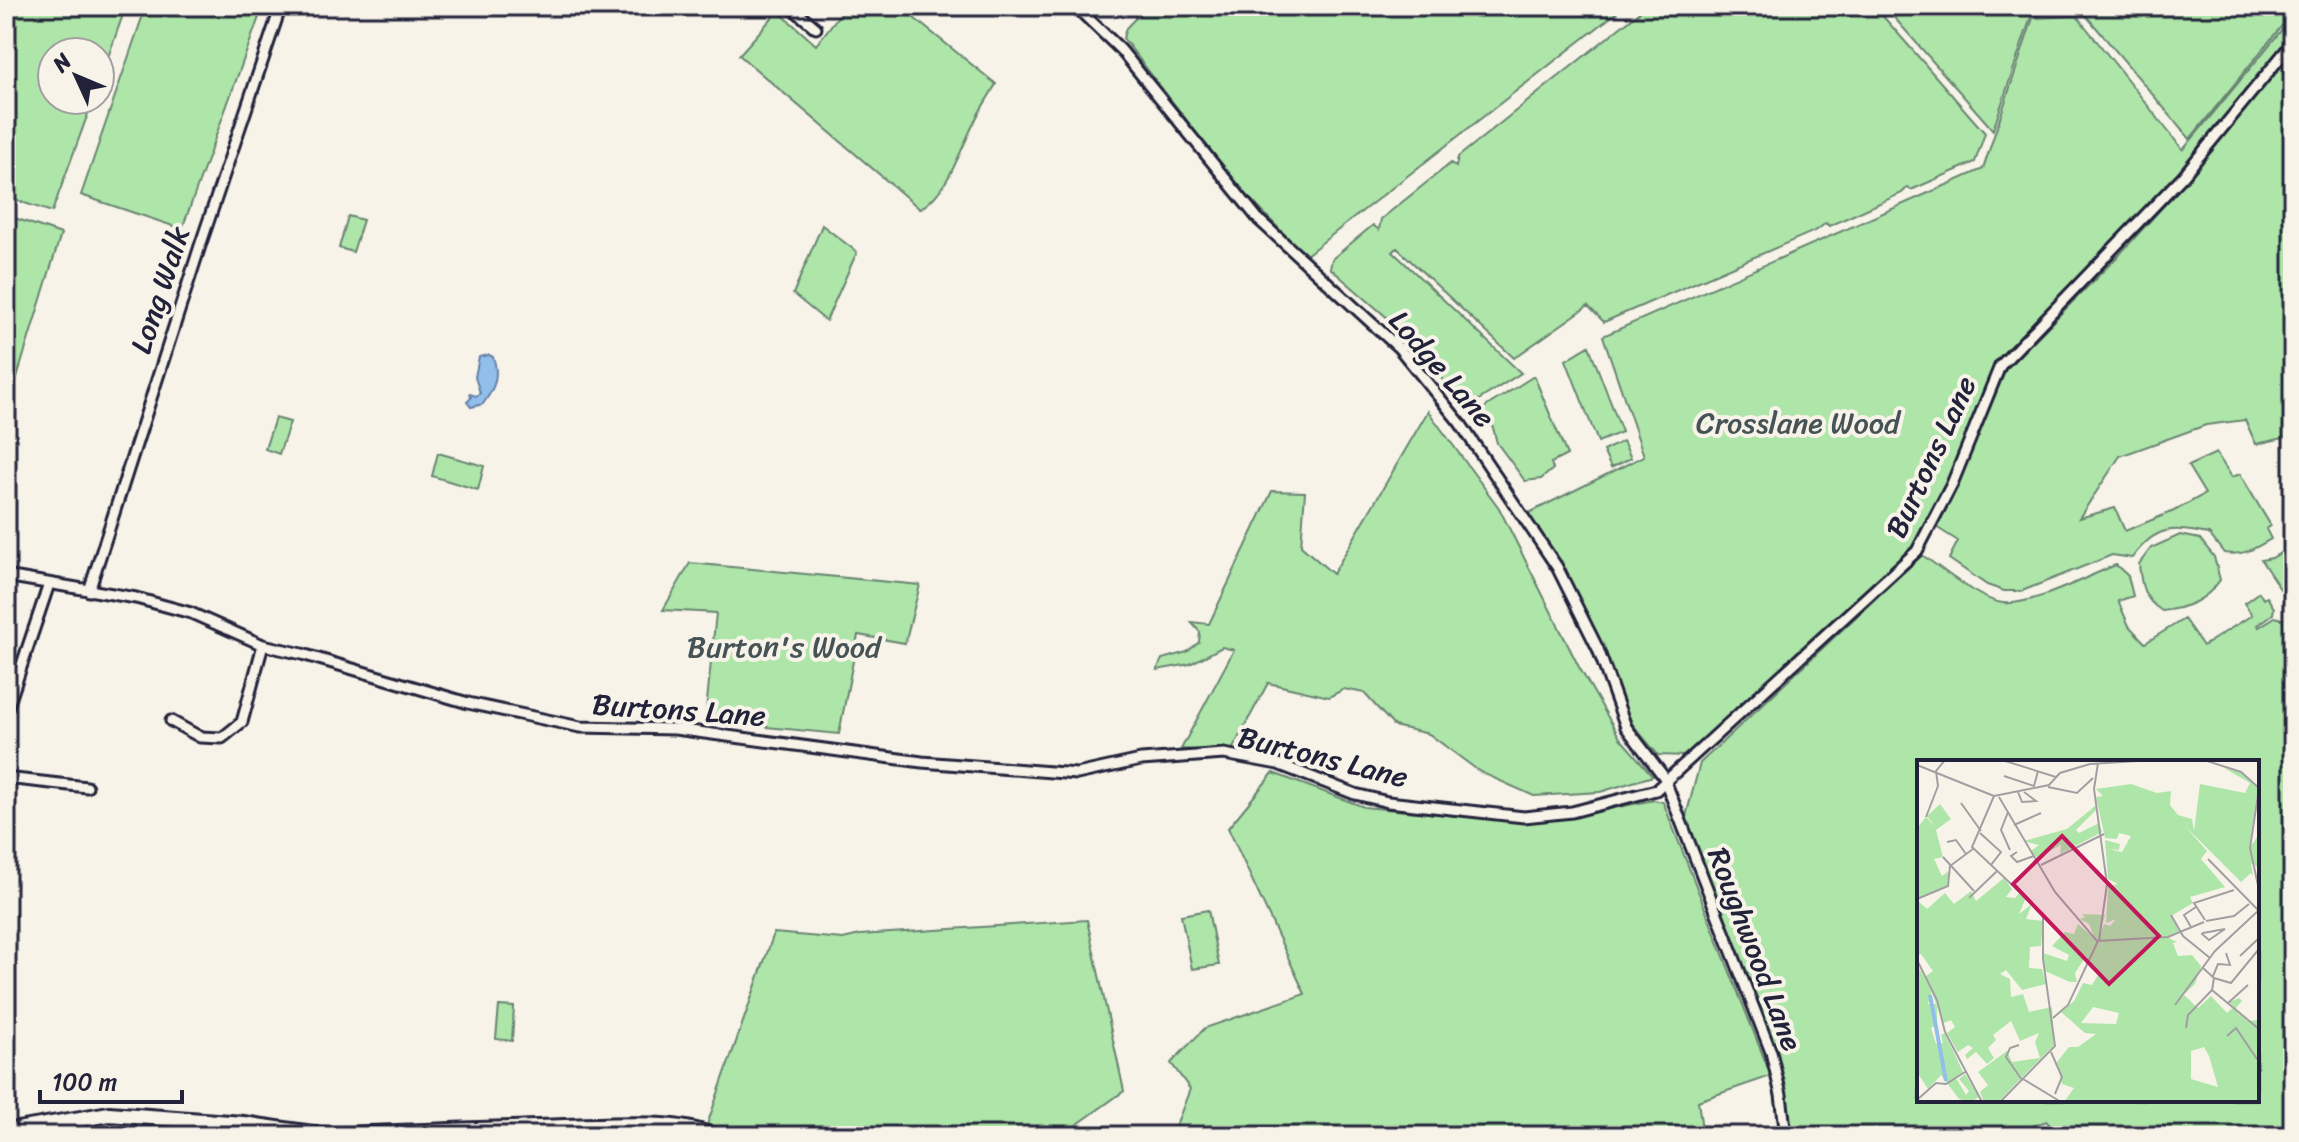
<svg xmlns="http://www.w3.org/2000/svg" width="2299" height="1142" font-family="Sriracha,sans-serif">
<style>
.green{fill:#aee6a9;stroke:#688472;stroke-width:2;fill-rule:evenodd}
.water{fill:#91beeb;stroke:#6580a5;stroke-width:2}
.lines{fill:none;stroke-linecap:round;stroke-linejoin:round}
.minor-casing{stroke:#22223b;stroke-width:15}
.secondary-casing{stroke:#22223b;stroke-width:20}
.minor{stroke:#f7f3e8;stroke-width:9}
.secondary{stroke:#f7f3e8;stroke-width:14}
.labels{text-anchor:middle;stroke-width:8;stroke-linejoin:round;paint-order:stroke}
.street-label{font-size:30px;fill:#22223b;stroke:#f7f3e8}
.park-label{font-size:30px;fill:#455356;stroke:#f7f3e8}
.inset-river{fill:none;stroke:#91beeb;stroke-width:4}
.inset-road{fill:none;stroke:#a29fa3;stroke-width:2}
.view{fill:#c2185b;fill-opacity:0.15;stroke:#c2185b;stroke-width:4}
.inset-edge{fill:none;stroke:#22223b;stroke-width:4}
</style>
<rect width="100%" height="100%" fill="#f7f3e8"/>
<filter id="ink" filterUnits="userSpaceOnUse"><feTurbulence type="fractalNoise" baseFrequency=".0125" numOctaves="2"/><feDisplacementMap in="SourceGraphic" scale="16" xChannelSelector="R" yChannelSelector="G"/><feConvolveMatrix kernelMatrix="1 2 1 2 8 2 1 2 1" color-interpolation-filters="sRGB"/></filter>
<g filter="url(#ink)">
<!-- green -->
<path class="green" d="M 6,6 L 126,6 L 100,80 L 100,52 L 52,52 L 52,100 L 93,100 L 52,212 L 6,197 Z
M 146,6 L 263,6 L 182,229 L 81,195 Z
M 846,6 L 899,6 L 996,84 C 989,97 980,109 974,123 C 959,152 949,191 920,209 L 739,55 L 778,11 L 816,45 Z
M 1147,6 L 1625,6 L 1305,256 L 1237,185 L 1123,38 L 1126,28 Z
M 1647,6 L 1874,6 L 1985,133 L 1975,162 L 1911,190 L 1908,187 L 1902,193 L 1829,226 L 1826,223 L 1817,230 L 1604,322 L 1588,306 L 1514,358 L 1397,248 L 1393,252 L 1521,373 L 1477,401 L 1463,403 L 1391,321 L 1330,268 L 1332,259 L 1373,225 L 1379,230 L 1381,219 L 1451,163 L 1456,167 L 1458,157 Z
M 1884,6 L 2293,6 L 2293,12 L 2190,139 L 2079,7 L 2031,17 L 1993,130 Z
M 2077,16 L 2183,150 L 2293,16 L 2293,32 L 2180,172 L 1995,362 L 1946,483 L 1915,544 L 1686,756 L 1658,755 L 1633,725 L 1560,566 L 1527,514 L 1644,456 L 1603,336 L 1983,169 L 2033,18 Z
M 2293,48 L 2293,436 L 2256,444 L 2245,420 L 2206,425 L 2120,456 L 2079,518 L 2115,508 L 2125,531 L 2174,511 L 2205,494 L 2188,466 L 2216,453 L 2232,477 L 2240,474 L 2271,526 L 2266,529 L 2271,539 C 2254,549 2244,556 2224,553 L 2209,534 C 2172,527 2156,525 2132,558 L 2112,555 L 2022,591 L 2004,591 L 1987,585 L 1949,559 L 1958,541 L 1936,527 L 1951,501 L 2006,369 L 2119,255 L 2179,189 Z
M 6,215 L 61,234 L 6,413 Z
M 348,216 L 363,220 L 353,252 L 339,248 Z
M 822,225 L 857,252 L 826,321 L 793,294 Z
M 1589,346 L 1622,432 L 1598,442 L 1566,360 Z
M 1534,376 L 1567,455 L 1551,463 L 1553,469 L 1541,479 L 1525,481 L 1497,443 L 1491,420 L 1479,411 Z
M 1428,411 L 1499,508 L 1579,667 L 1620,738 L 1653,776 L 1600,792 L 1534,796 L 1480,772 L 1429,734 L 1394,726 L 1364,693 L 1344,689 L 1329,697 L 1268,683 L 1231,752 L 1181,749 L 1234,650 L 1222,647 L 1190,664 L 1157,670 L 1162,659 L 1187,652 L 1199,642 L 1200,632 L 1191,622 L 1209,624 L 1272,491 L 1305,492 L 1301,546 L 1333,574 Z
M 275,418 L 290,422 L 279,454 L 265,449 Z
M 1623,441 L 1631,458 L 1611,468 L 1603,451 Z
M 438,453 L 484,466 L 478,490 L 432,476 Z
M 2180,535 L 2200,539 L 2214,557 L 2220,580 C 2206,601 2186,608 2162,611 C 2143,599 2141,585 2139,564 L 2151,548 Z
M 2290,547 L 2293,552 L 2293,581 L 2280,589 L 2261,560 L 2272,558 Z
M 1922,555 C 1943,569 1978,600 2003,603 C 2033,606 2087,576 2116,565 L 2128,576 L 2133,596 L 2118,601 L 2129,626 L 2145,643 L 2184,619 L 2203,646 L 2252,615 L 2244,603 L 2259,592 L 2263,599 L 2267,597 L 2274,608 L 2273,614 L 2258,625 L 2259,627 L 2275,617 L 2282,619 L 2288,628 L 2293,625 L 2293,1136 L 2055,1136 L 2047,1121 L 2002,1136 L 1792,1136 L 1785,1097 L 1685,820 L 1700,763 ZM 1919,762 L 2257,762 L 2257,1100 L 1919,1100 Z
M 690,563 L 920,585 L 905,643 L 858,635 L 839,734 L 705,721 L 716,613 L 663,610 Z
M 1273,773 L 1364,807 L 1522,822 L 1574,816 L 1654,800 L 1663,802 L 1771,1076 L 1698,1101 L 1703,1136 L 1172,1136 L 1190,1089 L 1171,1063 L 1205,1028 L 1305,994 L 1228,828 Z
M 1208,910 L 1219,965 L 1192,969 L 1181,915 Z
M 1087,920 L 1124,1091 L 1061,1136 L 728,1136 L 707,1125 L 774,933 L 843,939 L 860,935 Z
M 499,1006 L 514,1007 L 512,1041 L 496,1039 Z
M 179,1127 L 293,1132 L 293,1136 L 179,1136 Z"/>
<!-- water -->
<path class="water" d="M 489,355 L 493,357 C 500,376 494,389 483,404 L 471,407 L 467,402 L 471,398 L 470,394 L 476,396 L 480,393 L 475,377 L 479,357 Z"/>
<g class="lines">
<defs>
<path id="minor" d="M 790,6 L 816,28
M 1075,6 L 1121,50 L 1259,220 L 1399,348 L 1460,423 L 1557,567 L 1598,649 L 1626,727 L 1667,781
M 6,576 L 136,598 L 191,613 L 263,645 L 302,654 L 468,703 L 580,727 L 675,729 L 922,762 L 1077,774 L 1141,760 L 1224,754 L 1278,764 L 1355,794 L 1388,802 L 1524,817 L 1572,812 L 1656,790 L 1917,551 L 1952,484 L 2000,366 L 2183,176 L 2293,42
M 89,591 L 200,246 L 281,6
M 6,712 L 49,584
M 171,721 L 200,737 L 222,738 L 242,722 L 263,645
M 6,778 L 87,787
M 1666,783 L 1771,1052 L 1781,1095 L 1786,1136"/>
<path id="secondary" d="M 6,1132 L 109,1114 L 243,1124 L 327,1136
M 333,1136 C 410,1132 488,1130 565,1127 C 605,1126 676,1120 711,1136"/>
</defs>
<!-- minor casing -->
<use href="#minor" class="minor-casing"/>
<!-- secondary casing -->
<use href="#secondary" class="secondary-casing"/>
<!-- minor -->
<use href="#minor" class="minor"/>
<!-- secondary -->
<use href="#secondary" class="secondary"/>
</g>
</g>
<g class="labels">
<!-- street labels -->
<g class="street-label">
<text transform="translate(160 290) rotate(-72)" y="10">Long Walk</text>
<text transform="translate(1442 369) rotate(49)" y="10">Lodge Lane</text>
<text transform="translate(1931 457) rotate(-65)" y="10">Burtons Lane</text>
<text transform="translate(679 710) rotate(4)" y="10">Burtons Lane</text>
<text transform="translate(1323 757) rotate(14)" y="10">Burtons Lane</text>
<text transform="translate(1755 949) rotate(69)" y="10">Roughwood Lane</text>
</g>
<!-- park labels -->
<g class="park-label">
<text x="1798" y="433">Crosslane Wood</text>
<text x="784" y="657">Burton's Wood</text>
</g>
</g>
<!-- overview -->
<g transform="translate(1917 760)">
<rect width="342" height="342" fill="#f7f3e8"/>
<path d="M 307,8 L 325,13 L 341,28 L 332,89 L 342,74 L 342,108 L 334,103 L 336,116 L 334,113 L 324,122 L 268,66 L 290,91 L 284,99 L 308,127 L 273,137 L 276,143 L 254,156 L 262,171 L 250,177 L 260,182 L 256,183 L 261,196 L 275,195 L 284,206 L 278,224 L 259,242 L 267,235 L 281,248 L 294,236 L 310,253 L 317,247 L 312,242 L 322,238 L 325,241 L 319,248 L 322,256 L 322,251 L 330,261 L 342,260 L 342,299 L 337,302 L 342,300 L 342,342 L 147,342 L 157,328 L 145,324 L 140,302 L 152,287 L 161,287 L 179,274 L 168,273 L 144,252 L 157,241 L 166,223 L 175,225 L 183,212 L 173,208 L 169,196 L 158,213 L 160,222 L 153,222 L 128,211 L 126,193 L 150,201 L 152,195 L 135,186 L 148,172 L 157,174 L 161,164 L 178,179 L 172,164 L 163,159 L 168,157 L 165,154 L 188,155 L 182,177 L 187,164 L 193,166 L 199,159 L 189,163 L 191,126 L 201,124 L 191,119 L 188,80 L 203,84 L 202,90 L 191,89 L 205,92 L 214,76 L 202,73 L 200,79 L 188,78 L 179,37 L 186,36 L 179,29 L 214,24 L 240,33 L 254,31 L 253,45 L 261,55 L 275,59 L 277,71 L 283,24 L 328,33 L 333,23 ZM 176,247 L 202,253 L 199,264 L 164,263 ZM 287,287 L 292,296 L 301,327 L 274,319 L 274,291 ZM 23,44 L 34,59 L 19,70 L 26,97 L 17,99 L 25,116 L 32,111 L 30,126 L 1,138 L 0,68 L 9,57 L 18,67 L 10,56 ZM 178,46 L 180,49 L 159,70 L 162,73 L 182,63 L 185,72 L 143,94 L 144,85 L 120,98 L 114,91 L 122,85 L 107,81 L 150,69 ZM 87,118 L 95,129 L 89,137 L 98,138 L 104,131 L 108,140 L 102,154 L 115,144 L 109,159 L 126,161 L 124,186 L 113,187 L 112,208 L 125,209 L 129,224 L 105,230 L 89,210 L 83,214 L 93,219 L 94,237 L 106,234 L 112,252 L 135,247 L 137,285 L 81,342 L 67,342 L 63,332 L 71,325 L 61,312 L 90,291 L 95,302 L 123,298 L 118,282 L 122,273 L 103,281 L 94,261 L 76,275 L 79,280 L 71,288 L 77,298 L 70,304 L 59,292 L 50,299 L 48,295 L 56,288 L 51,285 L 41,292 L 30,273 L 38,267 L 34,260 L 26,263 L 9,216 L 16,211 L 4,194 L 0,196 L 0,140 L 10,149 L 28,133 L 37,144 L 54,131 L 59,141 ZM 2,208 L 15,231 L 11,244 L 20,244 L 20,264 L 14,268 L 19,284 L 26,283 L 24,275 L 28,273 L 46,312 L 39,318 L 49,335 L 52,331 L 42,319 L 48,314 L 62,337 L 54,342 L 42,339 L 24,315 L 11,329 L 0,312 Z" fill="#aee6a9" fill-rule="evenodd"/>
<path class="inset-river" d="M 13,235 L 29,321"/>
<path class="inset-road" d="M 85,0 L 139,17M 287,0 L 324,12 L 342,28M 181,3 L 177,29 L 190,124 L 182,181M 0,5 L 77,36M 87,16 L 117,26 L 121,11M 131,27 L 160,33 L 176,18M 342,28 L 333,88 L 342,130M 101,32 L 105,42 L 119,41 L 107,32M 77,36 L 55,87 L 126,154 L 126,199 L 138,286 L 83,342M 77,36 L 132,25 L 143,13 L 173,4 L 237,0M 82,37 L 138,132 L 180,181 L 251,177 L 287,162M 44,43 L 64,71M 91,52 L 84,70 L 93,90M 9,57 L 21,26 L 19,11 L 28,0M 97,65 L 124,53M 63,73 L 84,92 L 74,105M 30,82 L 39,80 L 49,94M 100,92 L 94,96 L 100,102 L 117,96M 26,97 L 57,131M 291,99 L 342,151M 124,105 L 187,74M 52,138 L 80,111M 0,139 L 31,126 L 33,106 L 56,89M 254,155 L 266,176 L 293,198M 288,160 L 277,143 L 317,130M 289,161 L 317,156 L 332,144M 274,167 L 267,155 L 279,147M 308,169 L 292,180 L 285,174 L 286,173 ZM 323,196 L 342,178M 0,200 L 20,240 L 28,272 L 65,342M 286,208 L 297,218 L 314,223 L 342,189M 296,216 L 301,204 L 313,205 L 309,193M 297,218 L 295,230 L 342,269M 311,243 L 331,225M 258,245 L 298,191 L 342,150M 136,258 L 151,245 L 181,181M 269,268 L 271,255 L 295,230M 310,276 L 319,268 L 342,302M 102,285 L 93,288 L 89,297 L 105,320M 134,292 L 145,317 L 138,334M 106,319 L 144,342M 0,340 L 19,323 L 29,324 L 48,312"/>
<path class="view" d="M 145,76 L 242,176 L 192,224 L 96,124 Z"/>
<rect width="342" height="342" class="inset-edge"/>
</g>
<!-- margin -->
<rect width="2299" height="1142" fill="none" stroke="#f7f3e8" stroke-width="32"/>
<rect x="16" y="16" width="2267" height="1110" fill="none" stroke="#22223b" stroke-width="3" filter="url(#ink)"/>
<!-- north arrow -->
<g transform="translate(76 76) rotate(314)"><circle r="38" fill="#f7f3e8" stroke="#a29fa3" stroke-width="2"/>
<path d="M0-6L14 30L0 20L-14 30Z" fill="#22223b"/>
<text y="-12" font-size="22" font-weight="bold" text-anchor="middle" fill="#22223b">N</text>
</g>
<!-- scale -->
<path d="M40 1090v12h142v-12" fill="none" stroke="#22223b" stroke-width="4"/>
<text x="52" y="1090" font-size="24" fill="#22223b" stroke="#f7f3e8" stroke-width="6" paint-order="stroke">100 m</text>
</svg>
